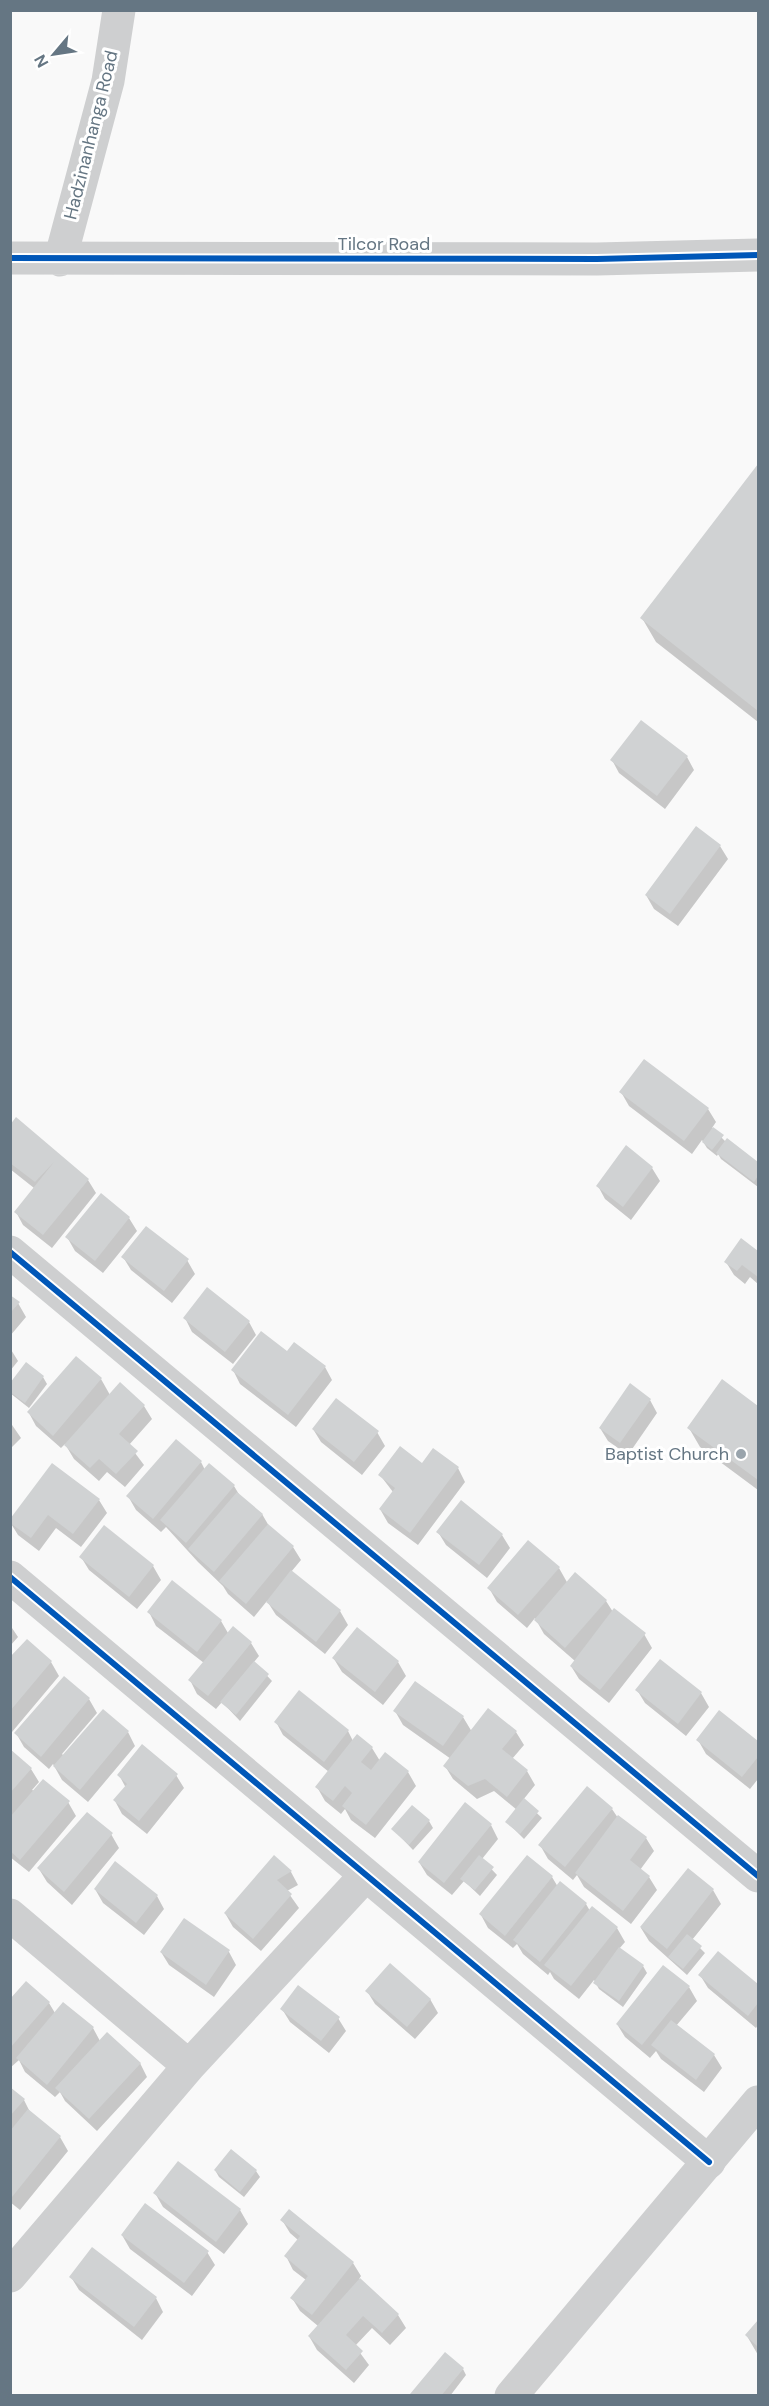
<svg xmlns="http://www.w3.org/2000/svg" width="769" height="2406" font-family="'DM Sans',sans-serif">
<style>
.shadow{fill:#0003}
.building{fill:#d0d2d3}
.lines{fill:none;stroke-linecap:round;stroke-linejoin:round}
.minor{stroke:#cecfd0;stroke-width:33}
.tertiary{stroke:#cecfd0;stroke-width:33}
.cycleway-casing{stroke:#fff;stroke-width:10}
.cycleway{stroke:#0057b8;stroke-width:6}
.poi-dot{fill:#99a4ac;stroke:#fff;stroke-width:2}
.labels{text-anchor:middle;stroke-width:6;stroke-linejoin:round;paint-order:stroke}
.street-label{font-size:18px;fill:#657683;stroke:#fff}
.poi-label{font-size:18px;fill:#657683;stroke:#fff;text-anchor:end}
</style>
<rect width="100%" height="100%" fill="#f9f9f9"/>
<!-- shadow -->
<path class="shadow" d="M 758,467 L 758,722 L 656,642 L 642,618 Z
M 687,757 L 694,770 L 665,809 L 619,773 L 612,760 Z
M 720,846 L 728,859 L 678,926 L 654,909 L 646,895 Z
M 621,1092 L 708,1109 L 716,1122 L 712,1128 L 726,1142 L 758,1163 L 758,1187 L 721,1159 L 718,1154 L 717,1156 L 707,1148 L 702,1140 L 692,1154 L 629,1106 Z
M 10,1127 L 88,1180 L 96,1193 L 52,1248 L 23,1225 L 16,1212 L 34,1188 L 10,1169 Z
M 652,1168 L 660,1181 L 631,1220 L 605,1199 L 598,1186 Z
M 129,1218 L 137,1231 L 103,1273 L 75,1251 L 67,1237 Z
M 741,1240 L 758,1252 L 758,1284 L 750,1277 L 745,1284 L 734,1275 L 726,1262 Z
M 123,1257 L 187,1260 L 195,1274 L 172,1303 L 131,1270 Z
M 10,1297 L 18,1303 L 26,1317 L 10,1336 Z
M 185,1318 L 249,1322 L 256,1335 L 233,1364 L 192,1332 Z
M 10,1348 L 18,1361 L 10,1371 Z
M 287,1354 L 325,1367 L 332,1380 L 296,1427 L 240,1384 L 233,1370 Z
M 26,1364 L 43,1377 L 47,1384 L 29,1408 L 10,1393 L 10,1386 Z
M 101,1379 L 110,1395 L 144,1406 L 152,1419 L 129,1445 L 144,1465 L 125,1487 L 107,1472 L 99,1481 L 74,1459 L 65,1444 L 61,1448 L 36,1426 L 29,1413 Z
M 723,1382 L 758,1408 L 758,1490 L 700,1447 L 689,1428 Z
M 650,1400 L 657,1413 L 628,1455 L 608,1441 L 600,1428 Z
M 10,1422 L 21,1438 L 10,1449 Z
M 313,1429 L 377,1432 L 385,1446 L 362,1475 L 321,1442 Z
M 201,1462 L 205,1470 L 209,1465 L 234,1486 L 240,1496 L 262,1514 L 269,1526 L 293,1547 L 301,1560 L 291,1572 L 340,1611 L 348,1625 L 325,1654 L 276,1615 L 267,1601 L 254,1617 L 228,1594 L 223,1586 L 198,1562 L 166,1527 L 161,1532 L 136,1510 L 128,1496 Z
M 423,1465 L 458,1468 L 465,1482 L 418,1545 L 388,1523 L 380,1509 L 393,1492 L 380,1475 Z
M 99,1500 L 107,1513 L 81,1547 L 56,1528 L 39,1551 L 18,1535 L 10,1522 Z
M 438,1532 L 502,1535 L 510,1548 L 487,1578 L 446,1545 Z
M 81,1557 L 153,1566 L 161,1580 L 137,1609 L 89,1570 Z
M 559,1568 L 568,1584 L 606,1601 L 613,1612 L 644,1634 L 652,1648 L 609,1703 L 579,1679 L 571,1666 L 575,1661 L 544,1634 L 535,1618 L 527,1628 L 497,1602 L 489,1588 Z
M 149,1612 L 221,1621 L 228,1633 L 251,1643 L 259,1656 L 254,1662 L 272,1681 L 240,1721 L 222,1702 L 216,1709 L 197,1694 L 190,1680 L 204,1663 L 156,1626 Z
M 10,1625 L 18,1637 L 10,1646 Z
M 357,1629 L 398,1662 L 406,1676 L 383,1705 L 342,1672 L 334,1659 Z
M 27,1641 L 51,1662 L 59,1676 L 12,1732 L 10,1660 Z
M 660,1661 L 701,1693 L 709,1707 L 686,1736 L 645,1703 L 637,1690 Z
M 89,1699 L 97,1713 L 62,1754 L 64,1756 L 128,1732 L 135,1746 L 88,1802 L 62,1780 L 53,1764 L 49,1769 L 24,1747 L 16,1733 Z
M 395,1711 L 463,1717 L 472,1732 L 516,1732 L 524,1745 L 512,1759 L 527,1771 L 535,1785 L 523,1800 L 542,1818 L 524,1839 L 507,1822 L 517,1810 L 494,1791 L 477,1799 L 453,1779 L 445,1766 L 451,1759 L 403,1725 Z
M 720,1712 L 758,1743 L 758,1779 L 750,1789 L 706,1754 L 698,1740 Z
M 276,1722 L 348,1731 L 353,1741 L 372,1748 L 380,1761 L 408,1772 L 416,1786 L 375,1838 L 351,1820 L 345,1809 L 341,1814 L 325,1801 L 317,1787 L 329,1772 L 283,1735 Z
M 10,1751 L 31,1769 L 39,1782 L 32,1790 L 68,1802 L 76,1816 L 29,1872 L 10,1857 Z
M 119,1775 L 176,1775 L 184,1788 L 147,1834 L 122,1814 L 115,1801 L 126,1788 Z
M 612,1809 L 618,1818 L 646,1838 L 654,1851 L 640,1870 L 649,1877 L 657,1890 L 631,1924 L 584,1887 L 577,1875 L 573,1880 L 548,1859 L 540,1845 Z
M 429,1821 L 433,1828 L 413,1850 L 393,1829 Z
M 491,1825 L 498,1839 L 482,1859 L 497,1875 L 480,1896 L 464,1881 L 452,1895 L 427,1875 L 419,1862 Z
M 111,1834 L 119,1848 L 72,1905 L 47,1882 L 39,1869 Z
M 274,1857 L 291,1872 L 298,1885 L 287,1891 L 299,1908 L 261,1951 L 233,1927 L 225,1913 Z
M 527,1857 L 552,1877 L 558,1887 L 586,1904 L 590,1911 L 592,1908 L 617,1928 L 625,1942 L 619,1949 L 643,1966 L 647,1973 L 623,2007 L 599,1989 L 594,1980 L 579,1999 L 554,1979 L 550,1972 L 548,1975 L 523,1954 L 517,1944 L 513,1948 L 488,1928 L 481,1915 Z
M 95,1889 L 157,1896 L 164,1909 L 144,1935 L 103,1903 Z
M 713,1890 L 721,1904 L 692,1940 L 705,1953 L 687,1975 L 649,1941 L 641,1928 Z
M 161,1952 L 229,1952 L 236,1965 L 214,1997 L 169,1965 Z
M 719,1953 L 758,1986 L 758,2025 L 756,2028 L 708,1988 L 700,1975 Z
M 27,1983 L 49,2003 L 55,2013 L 63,2004 L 93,2028 L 100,2041 L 140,2063 L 147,2077 L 97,2131 L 65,2101 L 60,2092 L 55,2097 L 25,2072 L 19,2060 L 10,2068 L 10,2001 Z
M 689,1987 L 697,2001 L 676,2026 L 714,2055 L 722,2068 L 704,2092 L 661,2059 L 656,2051 L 650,2058 L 625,2037 L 617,2024 Z
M 367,1991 L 430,1999 L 438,2013 L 415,2039 L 375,2004 Z
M 282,2009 L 338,2018 L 346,2031 L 329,2053 L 290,2022 Z
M 10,2089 L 24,2100 L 31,2114 L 60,2137 L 68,2151 L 20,2210 L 10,2202 Z
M 215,2170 L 256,2171 L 260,2177 L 244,2197 L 219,2177 Z
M 155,2193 L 240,2210 L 248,2224 L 224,2254 L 163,2207 Z
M 282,2220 L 353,2263 L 361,2276 L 359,2279 L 398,2315 L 406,2328 L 390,2345 L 372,2328 L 355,2346 L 369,2365 L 354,2383 L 317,2350 L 309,2336 L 318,2326 L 300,2311 L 292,2298 L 306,2280 L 293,2270 L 286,2256 L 298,2240 L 290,2233 Z
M 122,2235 L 207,2252 L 215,2265 L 192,2296 L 130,2249 Z
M 71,2277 L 156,2298 L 163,2312 L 142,2340 L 79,2290 Z
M 758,2322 L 758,2355 L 747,2336 Z
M 463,2369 L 466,2375 L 450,2396 L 413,2396 Z"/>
<!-- building -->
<path class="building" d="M 758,464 L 758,711 L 640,618 Z
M 641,720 L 688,756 L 657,796 L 610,760 Z
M 696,826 L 721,845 L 670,914 L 645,895 Z
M 644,1059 L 709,1108 L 684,1141 L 619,1092 Z
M 16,1117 L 89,1179 L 43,1235 L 14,1212 L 54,1162 L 35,1182 L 10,1163 L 10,1125 Z
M 713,1127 L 724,1135 L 712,1150 L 702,1142 Z
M 727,1138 L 758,1162 L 758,1176 L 754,1182 L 716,1153 Z
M 626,1145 L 653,1167 L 623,1207 L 596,1186 Z
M 101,1193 L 130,1217 L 95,1261 L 65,1237 Z
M 146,1226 L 189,1259 L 164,1291 L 121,1257 Z
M 741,1238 L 758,1251 L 758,1277 L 742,1265 L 737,1271 L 724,1262 Z
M 207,1287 L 250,1321 L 225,1352 L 183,1318 Z
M 10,1295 L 20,1302 L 10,1313 Z
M 261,1331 L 287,1351 L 294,1342 L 326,1366 L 288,1415 L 231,1370 Z
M 76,1356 L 102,1378 L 53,1436 L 27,1412 Z
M 26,1362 L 44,1376 L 25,1403 L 10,1392 L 10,1383 Z
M 722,1379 L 758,1406 L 758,1480 L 687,1428 Z
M 120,1382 L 145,1405 L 119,1434 L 138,1451 L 116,1474 L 99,1459 L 90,1468 L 64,1445 Z
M 630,1383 L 651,1399 L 620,1443 L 599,1428 Z
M 336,1398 L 379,1431 L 354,1462 L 312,1429 Z
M 176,1439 L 202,1461 L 153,1519 L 126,1496 Z
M 400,1446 L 422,1463 L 433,1448 L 459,1467 L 410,1533 L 379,1509 L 395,1488 L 378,1475 Z
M 52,1463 L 100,1499 L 73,1534 L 48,1515 L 31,1538 L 10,1523 L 10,1519 Z
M 209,1463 L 235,1485 L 186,1543 L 160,1520 Z
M 237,1492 L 263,1514 L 214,1572 L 188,1549 Z
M 461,1500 L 503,1534 L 479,1565 L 436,1532 Z
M 268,1524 L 294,1546 L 246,1604 L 219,1581 Z
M 104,1525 L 154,1565 L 129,1597 L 79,1557 Z
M 528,1540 L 560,1567 L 518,1615 L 487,1588 Z
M 291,1570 L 341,1610 L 316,1642 L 266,1602 Z
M 575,1572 L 607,1600 L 565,1648 L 534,1620 Z
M 172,1580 L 222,1620 L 197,1652 L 147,1612 Z
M 614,1608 L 646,1633 L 600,1690 L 570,1666 Z
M 233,1626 L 252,1642 L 208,1696 L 188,1680 Z
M 357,1627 L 399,1661 L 375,1692 L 332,1658 Z
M 27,1639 L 52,1661 L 10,1711 L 10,1657 Z
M 660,1659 L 702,1692 L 678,1724 L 635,1690 Z
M 254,1661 L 269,1674 L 236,1715 L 220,1702 Z
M 64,1676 L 90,1698 L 41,1757 L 14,1733 Z
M 415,1681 L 464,1716 L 443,1746 L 393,1711 Z
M 299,1690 L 349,1730 L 324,1762 L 274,1722 Z
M 488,1708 L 517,1731 L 502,1749 L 528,1770 L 507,1797 L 485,1779 L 468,1786 L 443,1766 Z
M 103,1709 L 129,1731 L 80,1790 L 53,1766 Z
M 719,1710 L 758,1741 L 758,1757 L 742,1777 L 696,1740 Z
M 357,1734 L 373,1747 L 361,1762 L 371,1770 L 385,1752 L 409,1771 L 366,1825 L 342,1806 L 352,1793 L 345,1786 L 333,1801 L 315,1787 Z
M 142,1744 L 178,1774 L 139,1821 L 113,1800 L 127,1784 L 117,1775 Z
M 10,1749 L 32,1768 L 10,1793 Z
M 43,1779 L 70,1801 L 20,1860 L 10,1851 L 10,1817 Z
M 587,1786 L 613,1808 L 565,1867 L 538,1845 Z
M 524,1798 L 539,1811 L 520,1834 L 505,1822 Z
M 465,1802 L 492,1824 L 444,1883 L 418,1862 Z
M 412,1805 L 430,1820 L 409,1845 L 391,1829 Z
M 87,1812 L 113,1833 L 64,1892 L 37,1868 Z
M 618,1815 L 647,1837 L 630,1860 L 650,1876 L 623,1911 L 575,1873 Z
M 274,1855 L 292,1871 L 277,1880 L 292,1894 L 253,1939 L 224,1913 Z
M 479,1855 L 494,1867 L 475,1890 L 460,1879 Z
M 527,1855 L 553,1876 L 505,1936 L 479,1914 Z
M 115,1861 L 158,1895 L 136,1923 L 94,1889 Z
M 688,1868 L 714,1889 L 667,1949 L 640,1927 Z
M 560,1881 L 587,1903 L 540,1962 L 513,1940 Z
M 592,1906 L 618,1927 L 571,1986 L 544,1965 Z
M 184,1918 L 230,1950 L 206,1985 L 160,1952 Z
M 687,1934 L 702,1946 L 683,1969 L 668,1957 Z
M 619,1947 L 644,1965 L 619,2001 L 593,1983 Z
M 718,1951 L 758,1984 L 758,2003 L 748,2016 L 698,1975 Z
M 390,1963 L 431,1999 L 407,2027 L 365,1991 Z
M 663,1965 L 690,1986 L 642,2045 L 616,2024 Z
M 26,1981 L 50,2002 L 10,2048 L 10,1999 Z
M 298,1985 L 340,2017 L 321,2041 L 280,2009 Z
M 63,2002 L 94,2027 L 47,2085 L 16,2058 Z
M 671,2020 L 715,2054 L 696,2080 L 651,2045 Z
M 107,2032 L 141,2063 L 89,2119 L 55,2088 Z
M 10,2087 L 25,2099 L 10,2116 Z
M 28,2109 L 61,2136 L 12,2197 L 10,2131 Z
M 231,2149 L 257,2170 L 240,2192 L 214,2170 Z
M 178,2161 L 241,2209 L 216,2242 L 153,2193 Z
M 145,2203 L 209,2251 L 184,2283 L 121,2235 Z
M 289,2209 L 354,2262 L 312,2315 L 290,2298 L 308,2276 L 284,2256 L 300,2236 L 280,2220 Z
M 92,2247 L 157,2297 L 134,2327 L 69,2277 Z
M 360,2278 L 399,2314 L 382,2333 L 363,2316 L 346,2335 L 363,2351 L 346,2370 L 308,2336 Z
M 758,2320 L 758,2347 L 745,2335 Z
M 445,2352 L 464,2368 L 441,2396 L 413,2396 L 410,2394 Z"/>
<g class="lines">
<!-- minor -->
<path class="minor" d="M 10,1252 L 758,1876
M 10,1577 L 709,2162
M 10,1915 L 189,2066 L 365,1876
M 10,2276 L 189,2066"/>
<!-- tertiary -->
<path class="tertiary" d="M 10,258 L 597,259 L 758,255
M 60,260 L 108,81 L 119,10
M 511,2396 L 758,2102"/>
<defs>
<path id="cycleway" d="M 10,258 L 597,259 L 758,255
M 10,1252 L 758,1876
M 10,1577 L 709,2162"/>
</defs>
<!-- cycleway casing -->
<use href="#cycleway" class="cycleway-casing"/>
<!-- cycleway -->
<use href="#cycleway" class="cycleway"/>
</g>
<!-- markers -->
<circle class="poi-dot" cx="741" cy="1454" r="6"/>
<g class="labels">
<!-- street labels -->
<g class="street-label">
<text transform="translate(91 135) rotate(-76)" y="6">Hadzinanhanga Road</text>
<text x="384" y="250">Tilcor Road</text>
</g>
<!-- poi labels -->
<g class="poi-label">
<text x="729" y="1460">Baptist Church</text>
</g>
</g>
<!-- border -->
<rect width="769" height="2406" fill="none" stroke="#657683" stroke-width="24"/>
<!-- north arrow -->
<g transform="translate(54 54) rotate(241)" stroke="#ffffff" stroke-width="4.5" paint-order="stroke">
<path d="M0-4.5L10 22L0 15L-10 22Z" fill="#657683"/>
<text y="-9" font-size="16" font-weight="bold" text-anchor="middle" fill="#657683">N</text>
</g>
</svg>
